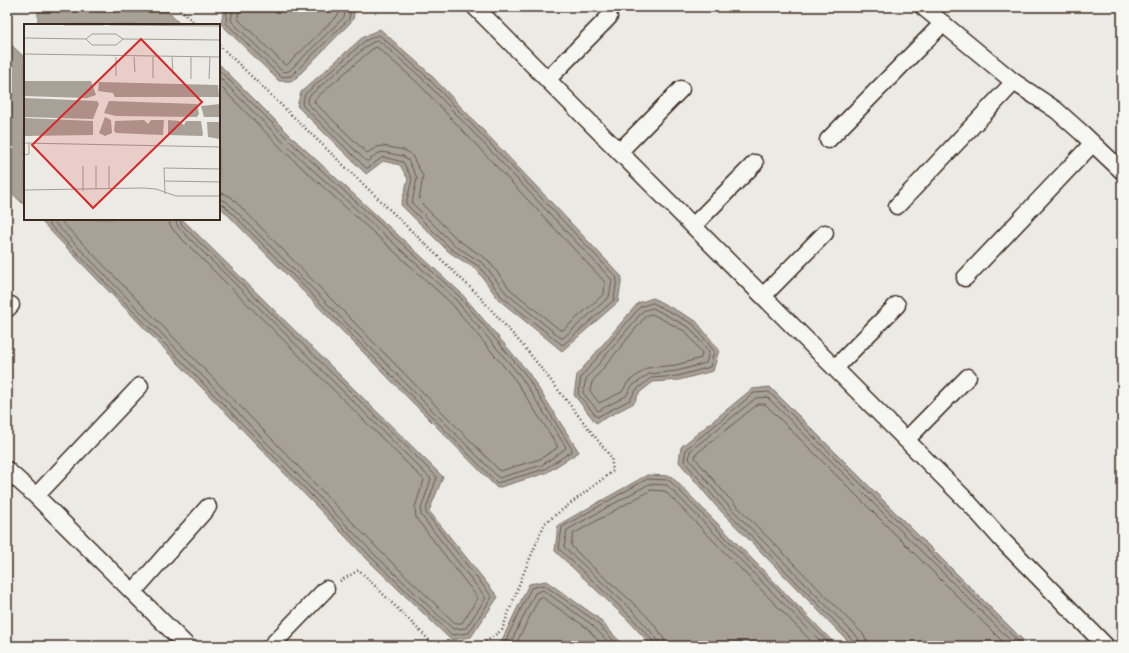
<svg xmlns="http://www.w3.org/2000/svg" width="1129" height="653" font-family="Sriracha,sans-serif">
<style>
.water{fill:#a8a198;stroke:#7c7167}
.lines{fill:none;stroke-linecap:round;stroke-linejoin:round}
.shore{stroke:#675a4f;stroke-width:1}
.minor-casing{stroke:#3b2a1e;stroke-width:19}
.path{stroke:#3b2a1e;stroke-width:2.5;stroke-dasharray:1 3;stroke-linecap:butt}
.minor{stroke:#f6f6f2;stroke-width:16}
.inset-road{fill:none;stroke:#a59d95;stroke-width:1}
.view{fill:#d62828;fill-opacity:0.15;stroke:#d62828;stroke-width:2}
.inset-edge{fill:none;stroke:#3b2a1e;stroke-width:2}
</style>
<rect width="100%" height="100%" fill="#ebeae5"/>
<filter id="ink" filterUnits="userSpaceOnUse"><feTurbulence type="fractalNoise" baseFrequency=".025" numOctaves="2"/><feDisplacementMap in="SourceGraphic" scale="8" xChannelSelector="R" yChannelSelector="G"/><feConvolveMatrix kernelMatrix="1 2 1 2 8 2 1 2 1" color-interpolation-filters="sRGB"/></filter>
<g filter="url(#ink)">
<!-- water -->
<path class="water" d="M 38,7 L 163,7 L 181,25 L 41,25 L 38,22 Z
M 224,7 L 355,7 L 353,20 L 293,81 L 279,81 L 221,24 Z
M 380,29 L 428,72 L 622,277 L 618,302 L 562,351 L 499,300 L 477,270 L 449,252 L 401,205 L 408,179 L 400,165 L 383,161 L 366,174 L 297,106 L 301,92 L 363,37 Z
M 7,41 L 25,58 L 25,206 L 7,188 Z
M 219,64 L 298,143 L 461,293 L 528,372 L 579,452 L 546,473 L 497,488 L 219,206 Z
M 39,219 L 182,219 L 443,477 L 429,511 L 498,597 L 471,637 L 451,640 L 371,563 Z
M 653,298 L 696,321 L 719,350 L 713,371 L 679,380 L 653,382 L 639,393 L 634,403 L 596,423 L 574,395 L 577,375 L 638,303 Z
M 770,387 L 1029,646 L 853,646 L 716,506 L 679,462 L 681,447 L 752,389 Z
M 647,475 L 671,476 L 837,646 L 652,646 L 627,619 L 555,551 L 558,525 Z
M 546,581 L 597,617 L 624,646 L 499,646 L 529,584 Z"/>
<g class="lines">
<!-- shore -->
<path class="shore" d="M 227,7 L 226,23 L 281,77 L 291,76 L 349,19 L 351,7
M 233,7 L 231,21 L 283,72 L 289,71 L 344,17 L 346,7
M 239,7 L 238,19 L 286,66 L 339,14 L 340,7
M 379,35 L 425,75 L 617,278 L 614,300 L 563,345 L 561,344 L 502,297 L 480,267 L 451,249 L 406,204 L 412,179 L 403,162 L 383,157 L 368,168 L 366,168 L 302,105 L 305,94 L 365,41 Z
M 378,40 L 422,78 L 612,280 L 609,297 L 563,338 L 561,338 L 506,293 L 484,264 L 454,245 L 412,203 L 417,178 L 408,160 L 403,156 L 382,152 L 377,154 L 368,161 L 366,161 L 307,103 L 309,96 L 368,45 Z
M 377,47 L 418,83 L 605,282 L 604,294 L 563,330 L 560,330 L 510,289 L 488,260 L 458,240 L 419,201 L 423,176 L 411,154 L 404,150 L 383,146 L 377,147 L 367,153 L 314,102 L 315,99 L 371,50 Z
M 219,70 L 295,146 L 459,296 L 525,374 L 572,449 L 572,451 L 545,469 L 497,483 L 224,205 L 219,204
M 219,77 L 291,150 L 455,299 L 521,377 L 566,447 L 565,449 L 542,465 L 499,478 L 227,202 L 219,199
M 219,85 L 287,154 L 451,303 L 516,381 L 557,445 L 557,448 L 540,459 L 500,471 L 231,197 L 225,194 L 219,193
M 44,219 L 374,560 L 452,635 L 469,633 L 492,597 L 426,513 L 426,509 L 437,477 L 181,224 L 180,219
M 51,219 L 377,557 L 453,629 L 466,628 L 486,598 L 421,515 L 421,509 L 431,479 L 178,227 L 175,219
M 59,219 L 381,552 L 455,623 L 462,623 L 478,598 L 416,518 L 415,507 L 424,480 L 174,231 L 170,225 L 169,219
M 653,303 L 693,324 L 714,351 L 710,367 L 678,376 L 651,378 L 636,390 L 630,400 L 597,417 L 578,394 L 581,377 L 640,307 Z
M 653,308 L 690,328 L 709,352 L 706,363 L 677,371 L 649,374 L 632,386 L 626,396 L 598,411 L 583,393 L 586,379 L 643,311 Z
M 652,314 L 686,332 L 702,353 L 701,358 L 676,365 L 647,368 L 628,382 L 622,392 L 599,403 L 590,391 L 592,382 L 646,316 Z
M 503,646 L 531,588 L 544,585 L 594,620 L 619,646
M 509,646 L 535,593 L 543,590 L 591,624 L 612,646
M 515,646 L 539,598 L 542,597 L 587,628 L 603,646
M 655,646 L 654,642 L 630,616 L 559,549 L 562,527 L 647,479 L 669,480 L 832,646
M 660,646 L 657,639 L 634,612 L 564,547 L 567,530 L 649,484 L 667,485 L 825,646
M 666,646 C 665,622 587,567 571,545 L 573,534 L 651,490 L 665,491 L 816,646
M 856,646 L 854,641 L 719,503 L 684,461 L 686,449 L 754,393 L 769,392 L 1023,646
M 861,646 L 858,638 L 723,500 L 689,459 L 690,451 L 756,398 L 767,397 L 1016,646
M 867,646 L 866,640 L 863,634 L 727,496 L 695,458 L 696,454 L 758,404 L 765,404 L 1007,646"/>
<defs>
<path id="minor" d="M 475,7 L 969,503 L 1003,541 L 1106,646
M 923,7 L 1014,82 L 1056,110 L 1082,133 L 1122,171
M 547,80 L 609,17
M 828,140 L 943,23
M 619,152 L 681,89
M 897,206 L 1014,82
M 693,226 L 755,163
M 965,278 L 1093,143
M 763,296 L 825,233
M 7,309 L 11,305
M 835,368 L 897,305
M 906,440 L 968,377
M 7,470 L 36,496 L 187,646
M 36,496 L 140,386
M 133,592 L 208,507
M 271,646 L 326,589"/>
</defs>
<!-- minor casing -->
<use href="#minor" class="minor-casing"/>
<!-- path -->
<path class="path" d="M 177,7 L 197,25
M 219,45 L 478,295 L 526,349 L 611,457 L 613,471 L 545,523 L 522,577 L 502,630 L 480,646
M 340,581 L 359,570 L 435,646"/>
<!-- minor -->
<use href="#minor" class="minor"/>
</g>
</g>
<!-- overview -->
<g transform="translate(24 24)">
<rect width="196" height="196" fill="#ebeae5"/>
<path d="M 0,57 L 67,57 L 72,71 L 63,74 L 0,72 ZM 75,58 L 194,61 L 195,73 L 91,73 L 89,69 L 74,67 ZM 0,74 L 73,77 L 75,80 L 69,95 L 0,93 ZM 85,77 L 173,80 L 175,90 L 173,93 L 92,92 L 80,89 ZM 196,80 L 196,93 L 180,93 L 177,82 ZM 81,93 L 87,96 L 88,109 L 81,112 L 75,109 ZM 0,94 L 69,97 L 69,111 L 0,112 ZM 120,96 L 124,100 L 127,96 L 140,96 L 139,111 L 92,109 L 90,107 L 91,97 ZM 144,96 L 155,97 L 160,101 L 162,97 L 177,97 L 179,110 L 178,112 L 144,111 ZM 183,98 L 196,98 L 196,115 L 184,113 Z" fill="#a8a198"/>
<path class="inset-road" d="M 40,1 L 80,1M 85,1 L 196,2M 0,14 L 62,15M 62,15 L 68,10 L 92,10 L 99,15 L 196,16M 62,15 L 68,21 L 92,21 L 99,15M 0,30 L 196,33M 92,33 L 92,52M 110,33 L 111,48M 129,33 L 129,54M 148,33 L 149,50M 167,55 L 167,33M 185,55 L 186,33M 0,119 L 196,123M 0,131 L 5,130 L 5,119M 59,142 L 59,167M 72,142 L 72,165M 140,157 L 196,158M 85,164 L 85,142M 0,166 L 119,164 L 132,165 L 152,172 L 196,172M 141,170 L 140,144 L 196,145"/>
<path class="view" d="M 117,15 L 178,78 L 69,184 L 8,121 Z"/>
<rect width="196" height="196" class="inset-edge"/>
</g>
<!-- margin -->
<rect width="1129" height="653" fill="none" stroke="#f6f6f2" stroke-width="24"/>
<rect x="12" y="12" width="1105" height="629" fill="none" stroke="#3b2a1e" stroke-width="1.5" filter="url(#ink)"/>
</svg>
